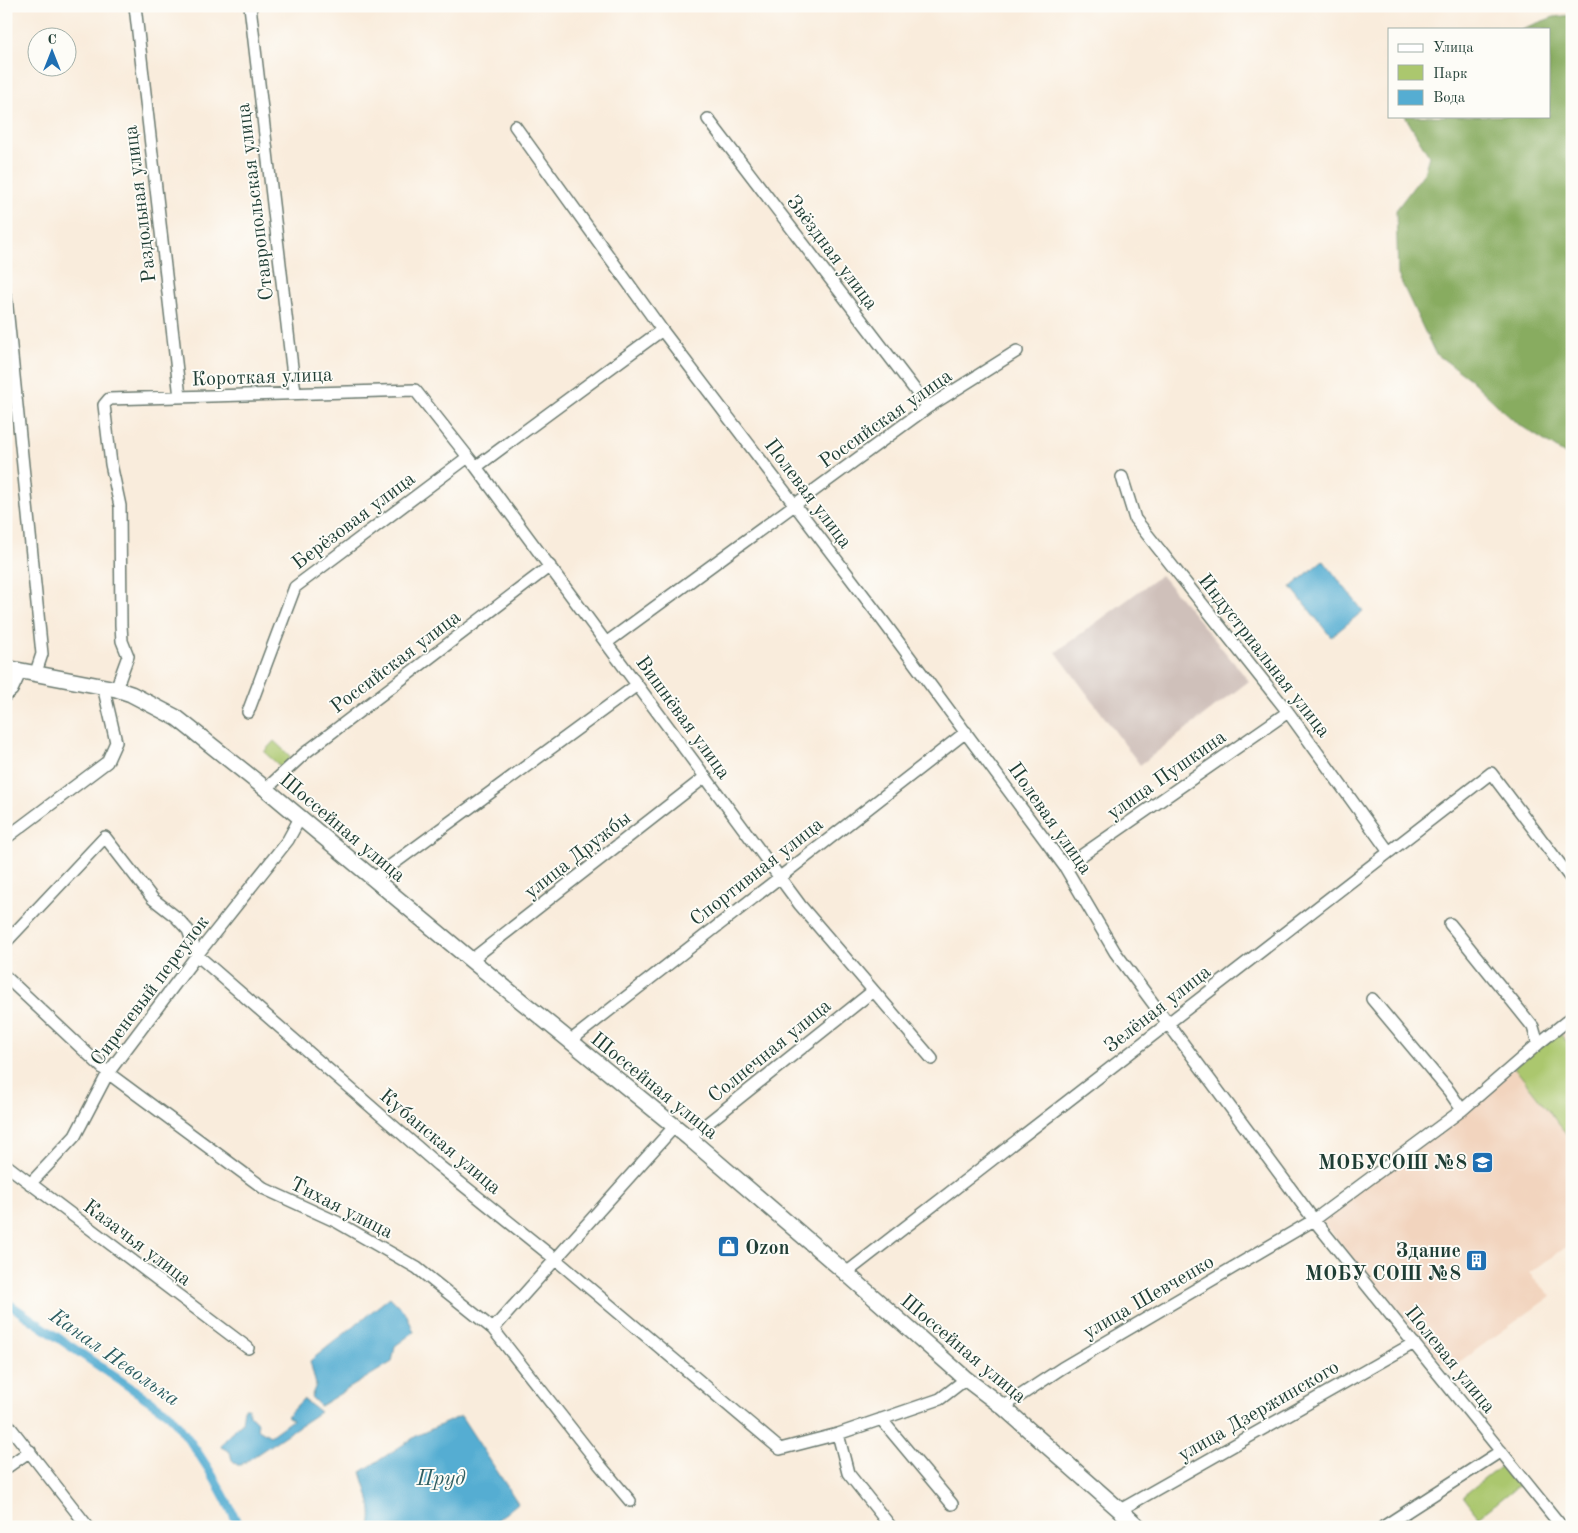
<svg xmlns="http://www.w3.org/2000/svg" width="1578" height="1533" font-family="'Old Standard TT',serif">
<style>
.built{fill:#f2d4be}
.industrial{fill:#cfc0ba}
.green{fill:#abc76e;stroke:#658251}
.forest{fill:#88ac61;stroke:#54744a}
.water{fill:#55add2;stroke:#3a7583}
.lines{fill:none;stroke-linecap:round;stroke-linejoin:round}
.canal{stroke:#55add2;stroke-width:9}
.minor-casing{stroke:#6b7a6f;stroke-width:14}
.major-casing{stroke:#6b7a6f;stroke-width:18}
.minor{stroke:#fff;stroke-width:11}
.major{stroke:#fff;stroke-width:15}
.labels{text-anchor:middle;stroke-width:4;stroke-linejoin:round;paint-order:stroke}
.street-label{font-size:20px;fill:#1f3d34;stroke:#fdfcf7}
.poi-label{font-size:20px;font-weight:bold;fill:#1f3d34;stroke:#fdfcf7;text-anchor:end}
.water-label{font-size:21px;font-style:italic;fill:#2f5f63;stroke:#fdfcf7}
</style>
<rect width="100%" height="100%" fill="#fdfcf7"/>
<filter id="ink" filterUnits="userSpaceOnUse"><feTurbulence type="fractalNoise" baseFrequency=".02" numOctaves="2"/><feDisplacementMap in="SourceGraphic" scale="10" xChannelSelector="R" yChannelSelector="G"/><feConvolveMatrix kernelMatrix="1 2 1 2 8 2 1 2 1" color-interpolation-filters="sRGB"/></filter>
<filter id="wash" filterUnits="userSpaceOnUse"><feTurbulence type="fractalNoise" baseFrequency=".0096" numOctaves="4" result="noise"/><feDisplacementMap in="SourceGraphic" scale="20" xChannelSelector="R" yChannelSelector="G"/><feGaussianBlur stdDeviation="1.12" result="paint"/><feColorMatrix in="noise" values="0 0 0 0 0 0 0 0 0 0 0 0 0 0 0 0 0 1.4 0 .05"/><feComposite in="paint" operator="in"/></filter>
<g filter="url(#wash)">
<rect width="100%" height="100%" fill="#f9ecdc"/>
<!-- built -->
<path class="built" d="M 1572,1023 L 1572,1243 L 1529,1273 L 1551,1296 L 1448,1370 L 1318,1217 Z"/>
<!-- industrial -->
<path class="industrial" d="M 1161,575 L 1249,681 L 1140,765 L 1056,652 Z"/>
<!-- green -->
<path class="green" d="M 274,741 L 291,757 L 282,768 L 264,752 Z
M 1558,1031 L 1572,1048 L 1572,1141 L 1514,1067 Z
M 1502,1465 L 1519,1485 L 1479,1517 L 1463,1496 Z"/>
<!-- forest -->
<path class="forest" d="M 1572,15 L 1572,454 L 1568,456 L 1515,422 L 1470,379 L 1435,353 L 1398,275 L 1396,210 L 1424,173 L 1429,156 L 1405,116 L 1549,116 L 1549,29 L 1521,29 L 1554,17 Z"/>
<!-- water -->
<path class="water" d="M 1323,560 L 1363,611 L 1331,637 L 1291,587 Z
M 390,1297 L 406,1313 L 414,1332 L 395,1346 L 392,1362 L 320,1406 L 311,1397 L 316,1385 L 310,1361 Z
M 303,1399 L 320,1412 L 241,1465 L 237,1465 L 232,1460 L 230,1452 L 221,1447 L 222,1444 L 235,1428 L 242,1423 L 244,1408 L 248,1408 L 251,1416 L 258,1423 L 257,1428 L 270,1436 L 292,1420 L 287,1416 Z
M 461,1416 L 518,1503 L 489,1527 L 369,1527 C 376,1514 365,1486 361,1472 L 418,1435 Z"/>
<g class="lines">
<!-- canal -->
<path class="canal" d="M 6,1302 L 169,1414 C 197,1448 221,1486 239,1527"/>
</g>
</g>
<g filter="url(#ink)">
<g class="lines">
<defs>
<path id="minor" d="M 135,6 L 180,397
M 250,6 L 295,393
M 708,119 L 928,407
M 515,126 L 662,330 L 883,621 L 1065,867 L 1115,952 L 1314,1220 L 1562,1527
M 6,297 L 42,654 L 36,672
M 476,467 L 662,330
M 1122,477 L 1135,519 L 1288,712 L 1389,852
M 606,643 L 928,407 L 1017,351
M 116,689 L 128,656 L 122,641 L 121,625 L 120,506 L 111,464 L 104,405 L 109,399 L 415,390 L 476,467 L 800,905 L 932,1059
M 6,695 L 12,690 L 21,671
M 248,712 L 295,587 L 468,457
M 266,789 L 305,753 L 550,566
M 6,838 L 107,762 L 116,742 L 103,686
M 1065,867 L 1288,712
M 374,878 L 637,685
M 1450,924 L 1533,1027 L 1538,1044
M 6,942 L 105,837 L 153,899 L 176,917 L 188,930 L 197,955 L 438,1165 L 555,1259 L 780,1449 L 838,1434 L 940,1399 L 966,1379
M 471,960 L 705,777
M 6,977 L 108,1073 L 265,1189 L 337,1222 L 417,1268 L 493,1329 L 599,1464 L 630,1501
M 1372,999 L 1449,1091 L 1462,1110
M 570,1041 L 966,732
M 689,1138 L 873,991
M 6,1165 L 248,1348
M 30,1184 L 75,1136 L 108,1073 L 197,955 L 288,840 L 300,818
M 846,1273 L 1491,773 L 1572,880
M 493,1329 L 674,1127
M 1003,1407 L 1062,1368 L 1314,1220 L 1462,1110 L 1538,1044 L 1572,1017
M 881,1419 L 952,1504
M 6,1422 L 88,1527
M 838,1434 L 848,1473 L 891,1527
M 6,1468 L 30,1451
M 1120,1510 L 1414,1343
M 1383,1527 L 1501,1451"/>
<path id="major" d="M 6,668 L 116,689 L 131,694 L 177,718 L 266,789 L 471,960 L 689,1138 L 846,1273 L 966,1379 L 1003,1407 L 1139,1527"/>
</defs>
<!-- minor casing -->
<use href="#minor" class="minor-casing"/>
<!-- major casing -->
<use href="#major" class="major-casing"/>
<!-- minor -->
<use href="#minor" class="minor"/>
<!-- major -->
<use href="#major" class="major"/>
</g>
</g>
<!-- icons -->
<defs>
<symbol id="school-square" viewBox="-11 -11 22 22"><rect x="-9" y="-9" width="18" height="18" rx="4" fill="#1f6fb2" stroke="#fdfcf7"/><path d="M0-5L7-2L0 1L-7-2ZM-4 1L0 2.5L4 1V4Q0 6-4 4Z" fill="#fff"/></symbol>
<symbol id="shop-square" viewBox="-11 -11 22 22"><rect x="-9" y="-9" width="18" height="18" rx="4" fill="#1f6fb2" stroke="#fdfcf7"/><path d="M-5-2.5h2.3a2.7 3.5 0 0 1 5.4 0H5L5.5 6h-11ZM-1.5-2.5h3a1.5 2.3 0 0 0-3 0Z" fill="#fff"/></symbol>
<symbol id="building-square" viewBox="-11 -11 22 22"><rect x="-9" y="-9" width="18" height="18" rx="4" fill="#1f6fb2" stroke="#fdfcf7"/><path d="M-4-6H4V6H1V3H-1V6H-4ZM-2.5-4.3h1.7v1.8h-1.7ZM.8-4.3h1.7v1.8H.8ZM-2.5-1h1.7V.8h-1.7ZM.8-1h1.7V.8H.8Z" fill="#fff"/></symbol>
</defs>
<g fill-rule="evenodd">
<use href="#school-square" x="1470" y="1150" width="25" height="25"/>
<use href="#shop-square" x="716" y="1234" width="25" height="25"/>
<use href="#building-square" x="1464" y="1248" width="25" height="25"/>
</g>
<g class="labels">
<!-- street labels -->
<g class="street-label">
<text transform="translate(254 202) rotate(-97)" y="7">Ставропольская улица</text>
<text transform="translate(139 204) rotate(-97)" y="7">Раздольная улица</text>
<text transform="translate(833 252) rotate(53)" y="7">Звёздная улица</text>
<text transform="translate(262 376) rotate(-2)" y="7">Короткая улица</text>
<text transform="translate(885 418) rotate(-35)" y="7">Российская улица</text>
<text transform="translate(809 493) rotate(53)" y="7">Полевая улица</text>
<text transform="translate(353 520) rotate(-37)" y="7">Берёзовая улица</text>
<text transform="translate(1265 655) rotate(52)" y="7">Индустриальная улица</text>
<text transform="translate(395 661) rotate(-37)" y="7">Российская улица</text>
<text transform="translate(684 717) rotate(54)" y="7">Вишнёвая улица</text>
<text transform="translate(1166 774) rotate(-35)" y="7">улица Пушкина</text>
<text transform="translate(1051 818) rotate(55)" y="7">Полевая улица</text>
<text transform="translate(343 827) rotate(40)" y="7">Шоссейная улица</text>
<text transform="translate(577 854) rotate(-38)" y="7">улица Дружбы</text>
<text transform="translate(756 871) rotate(-38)" y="7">Спортивная улица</text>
<text transform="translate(149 990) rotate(-53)" y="7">Сиреневый переулок</text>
<text transform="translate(1157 1008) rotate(-38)" y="7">Зелёная улица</text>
<text transform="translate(769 1050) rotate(-39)" y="7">Солнечная улица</text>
<text transform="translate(655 1085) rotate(39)" y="7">Шоссейная улица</text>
<text transform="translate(441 1141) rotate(40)" y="7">Кубанская улица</text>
<text transform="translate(342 1207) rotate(27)" y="7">Тихая улица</text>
<text transform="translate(138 1242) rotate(37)" y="7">Казачья улица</text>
<text transform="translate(1148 1296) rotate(-30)" y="7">улица Шевченко</text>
<text transform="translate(964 1348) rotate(40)" y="7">Шоссейная улица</text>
<text transform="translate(1451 1359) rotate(51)" y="7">Полевая улица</text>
<text transform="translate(1258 1410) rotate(-30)" y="7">улица Дзержинского</text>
</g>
<!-- poi labels -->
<g class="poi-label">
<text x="1467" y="1169">МОБУСОШ №8</text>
<text x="745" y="1254" text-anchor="start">Ozon</text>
<text x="1461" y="1257">Здание<tspan x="1461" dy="23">МОБУ СОШ №8</tspan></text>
</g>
<!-- water labels -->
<g class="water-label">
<text transform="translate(115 1357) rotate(35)" y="7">Канал Неволька</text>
<text x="441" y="1485">Пруд</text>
</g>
</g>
<!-- margin -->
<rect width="1578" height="1533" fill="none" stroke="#fdfcf7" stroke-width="25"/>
<!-- legend -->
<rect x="1388" y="28" width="162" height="90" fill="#fdfcf7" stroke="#a4b0a9"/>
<rect x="1398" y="44" width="25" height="8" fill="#ffffff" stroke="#a4b0a9"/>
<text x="1433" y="52" font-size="15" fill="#1f3d34">Улица</text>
<rect x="1398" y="65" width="25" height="15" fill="#abc76e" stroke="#a4b0a9"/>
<text x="1433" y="78" font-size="15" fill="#1f3d34">Парк</text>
<rect x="1398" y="90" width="25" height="15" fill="#55add2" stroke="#a4b0a9"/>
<text x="1433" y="102" font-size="15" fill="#1f3d34">Вода</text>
<!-- north arrow -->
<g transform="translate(52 52)"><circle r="24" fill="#fdfcf7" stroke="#a4b0a9"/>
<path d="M0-4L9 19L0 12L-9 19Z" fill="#1f6fb2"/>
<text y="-8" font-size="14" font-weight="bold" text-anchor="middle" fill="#1f3d34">С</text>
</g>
</svg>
